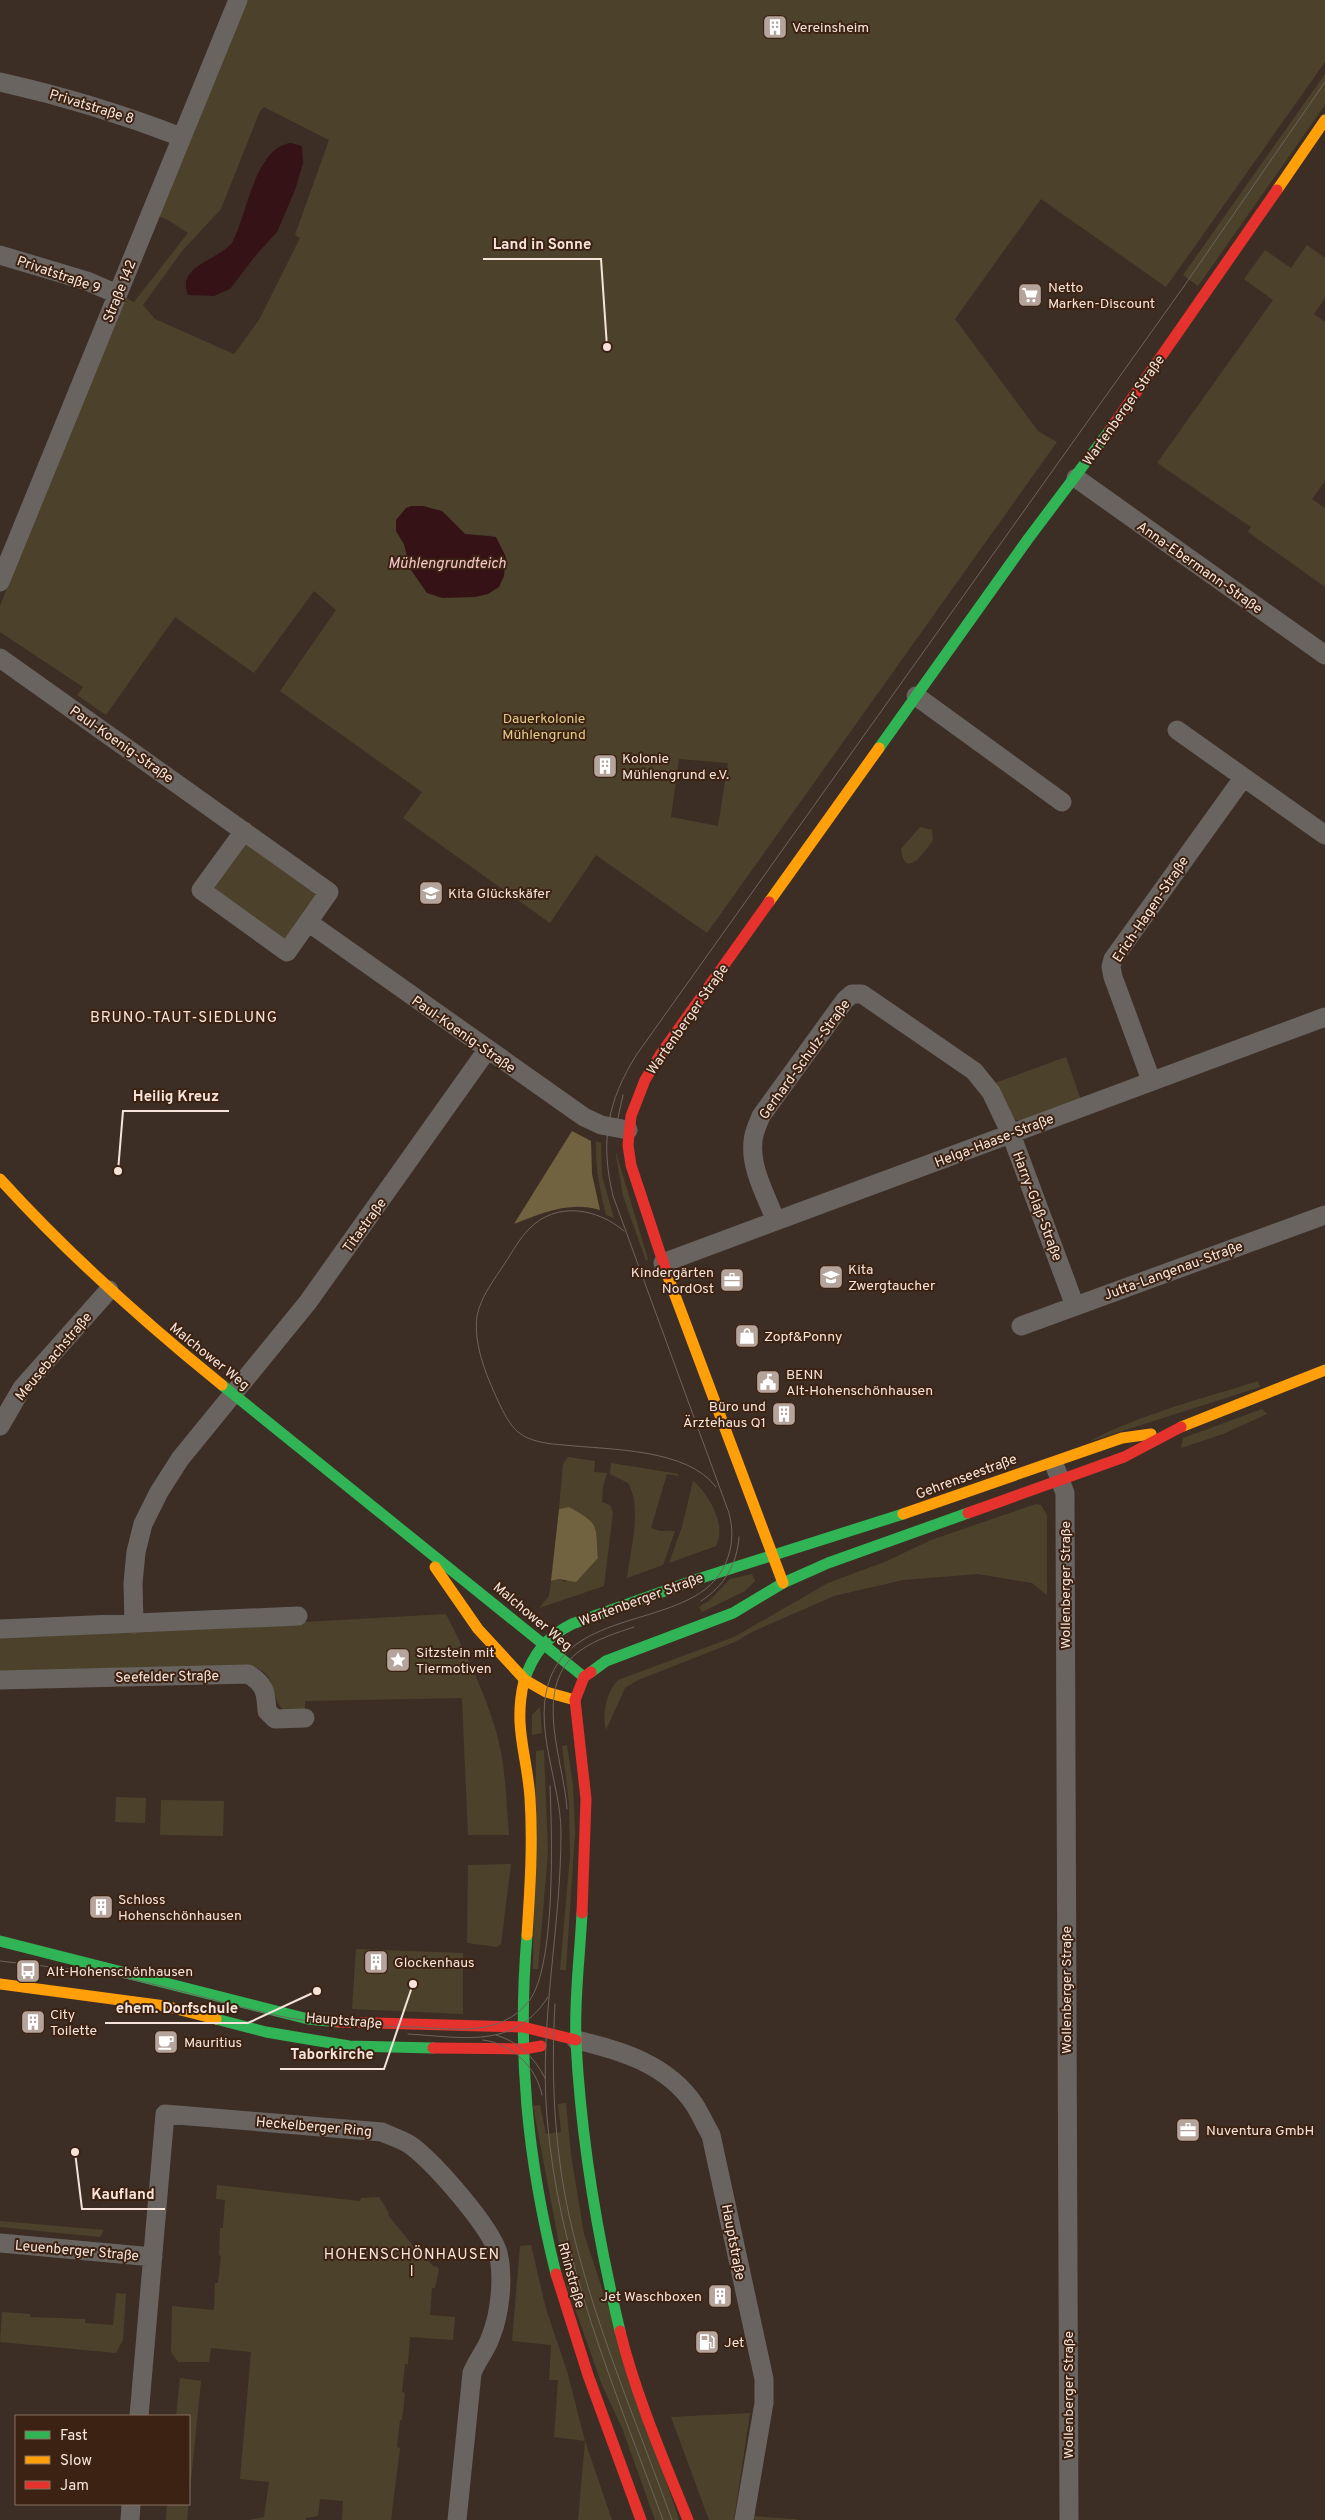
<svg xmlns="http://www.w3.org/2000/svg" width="1325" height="2520" font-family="Overpass,sans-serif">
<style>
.green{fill:#4c422b;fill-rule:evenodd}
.forest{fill:#716340}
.water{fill:#341216}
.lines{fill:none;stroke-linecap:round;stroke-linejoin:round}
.street{stroke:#6a6461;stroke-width:19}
.fast{stroke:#30b455;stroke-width:11}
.slow{stroke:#ff9f0a;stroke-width:11}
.jam{stroke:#e5322d;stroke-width:11}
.tram{stroke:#6e645e;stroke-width:1}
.labels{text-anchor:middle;stroke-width:4;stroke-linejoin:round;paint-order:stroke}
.poi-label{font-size:14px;fill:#f6e4da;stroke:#3c2212;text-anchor:start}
.street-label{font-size:14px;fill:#f6e4da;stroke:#3c2212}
.park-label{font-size:14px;fill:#e3cb89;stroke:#3c2212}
.water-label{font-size:15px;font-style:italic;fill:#f6c8cc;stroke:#3c2212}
.neighbourhood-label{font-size:15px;letter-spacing:1px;fill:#f6e4da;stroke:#3c2212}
.leader{fill:none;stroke:#f6e4da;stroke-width:2}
.callout-dot{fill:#f6e4da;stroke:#3c2212;stroke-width:2}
.callout-label{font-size:15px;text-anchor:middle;font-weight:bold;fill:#f6e4da;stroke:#3c2212;stroke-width:4;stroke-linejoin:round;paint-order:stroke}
</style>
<rect width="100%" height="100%" fill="#3d2e25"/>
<!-- green -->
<path class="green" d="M 243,0 L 1325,0 L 1325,62 L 1166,287 L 1041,199 L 955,319 L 1038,431 L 1057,442 L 707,933 L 596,855 L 550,923 L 403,818 L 422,792 L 280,691 L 336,610 L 314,591 L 254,673 L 175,617 L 106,715 L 77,695 L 83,687 L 0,632 L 0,606 L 122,296 L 134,302 L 188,233 L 168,220 L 154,214 ZM 264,107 L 329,140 L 295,235 L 300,238 L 259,320 L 234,354 L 155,319 L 143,305 L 182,251 L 221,209 L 260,111 ZM 423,506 L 444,513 L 465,534 L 494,536 L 408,562 L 404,544 L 396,531 L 396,520 L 404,512 ZM 679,759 L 728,763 L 718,826 L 671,817 Z
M 1325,74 L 1325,105 L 1198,286 L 1183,275 Z
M 1307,245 L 1325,258 L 1325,298 L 1314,314 L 1325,322 L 1325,481 L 1312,499 L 1325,508 L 1325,587 L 1248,532 L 1251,527 L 1157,463 L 1273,300 L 1244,279 L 1265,250 L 1291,268 Z
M 920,827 L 932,830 L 933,840 C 926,850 905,882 901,849 Z
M 246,842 L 318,892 L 286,938 L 283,939 L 215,891 L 213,887 Z
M 1066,1057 L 1081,1100 L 1020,1121 L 1014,1119 L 995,1083 Z
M 596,1141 L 601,1143 L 602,1176 L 614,1218 L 606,1215 C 600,1190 595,1167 596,1141 Z
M 615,1149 L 648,1259 L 646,1261 L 623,1196 Z
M 1258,1381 L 1260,1387 L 1088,1442 C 1141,1414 1201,1399 1258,1381 Z
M 1262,1409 L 1267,1414 L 1223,1434 L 1181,1448 L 1183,1438 Z
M 568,1457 L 595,1461 L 594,1472 L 607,1473 L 603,1487 L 602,1502 L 610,1505 L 613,1513 L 604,1586 L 539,1608 L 549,1596 L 551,1581 L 559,1579 L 565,1582 L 598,1558 C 595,1524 601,1525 569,1507 L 559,1509 L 563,1464 Z
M 611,1463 L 679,1474 L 678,1476 L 667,1474 L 651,1528 L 660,1531 L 675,1531 L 663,1565 L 627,1578 C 630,1550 643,1509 628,1483 L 610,1474 Z
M 693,1481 C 709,1494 727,1526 716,1546 L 669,1563 L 682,1527 Z
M 1036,1504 L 1041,1505 L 1047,1515 L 1047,1595 L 1032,1583 L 978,1574 L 903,1580 L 834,1596 L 752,1632 L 735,1642 L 638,1680 L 625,1688 L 606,1730 C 602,1713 606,1693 618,1680 L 734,1637 L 828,1583 L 887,1561 L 931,1540 Z
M 752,1574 L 755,1581 L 745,1591 L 702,1612 L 699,1607 L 709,1601 L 730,1579 Z
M 446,1614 C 465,1652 484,1690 496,1731 C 506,1765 506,1800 509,1835 L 468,1835 L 462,1698 L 305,1701 L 305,1710 L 284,1710 C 267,1694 280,1674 251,1666 L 0,1675 L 0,1635 L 269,1624 Z
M 540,1707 L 542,1733 L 532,1735 L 532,1715 Z
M 567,1745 L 573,1785 L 575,1832 L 566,1970 L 560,1970 L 570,1856 L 569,1803 L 562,1746 Z
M 544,1750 L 548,1853 L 538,1969 L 533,1969 L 536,1751 Z
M 116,1797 L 146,1798 L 145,1823 L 115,1822 Z
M 161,1800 L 224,1801 L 223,1836 L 160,1835 Z
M 511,1864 L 501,1944 L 497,1947 L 467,1943 L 468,1865 Z
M 356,1949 L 463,1953 L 463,2014 L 352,2009 Z
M 566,2103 L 571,2155 L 584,2234 L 679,2520 L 655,2520 L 622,2428 L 602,2385 L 567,2286 L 533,2106 L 540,2105 L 546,2134 L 561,2132 L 558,2104 Z
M 217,2185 L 360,2201 L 361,2198 L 379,2197 L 389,2213 L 388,2215 L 423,2258 L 425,2257 L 434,2267 L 436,2266 L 439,2269 L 435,2288 L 432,2288 L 430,2315 L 455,2317 L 453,2340 L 410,2337 L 408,2364 L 405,2364 L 402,2392 L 405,2393 L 402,2420 L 400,2420 L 397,2447 L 400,2448 L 391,2520 L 342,2520 L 343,2501 L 320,2499 L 318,2516 L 306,2518 L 306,2520 L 249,2520 L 264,2517 L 269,2482 L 240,2479 L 251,2352 L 211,2348 L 209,2362 L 178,2362 L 171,2352 L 172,2306 L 214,2310 L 215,2283 L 218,2283 L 221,2256 L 219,2255 L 220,2228 L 223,2228 L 225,2200 L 216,2199 Z
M 0,2221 L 104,2230 L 100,2237 L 0,2227 Z
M 531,2245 L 546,2309 L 567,2371 L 585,2441 L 612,2520 L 578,2520 L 585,2441 L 554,2437 L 558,2380 L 549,2380 L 551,2345 L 512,2341 L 520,2246 Z
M 116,2293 L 126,2294 L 123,2340 L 116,2353 L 0,2342 L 2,2312 L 30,2314 L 30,2317 L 85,2319 L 85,2323 L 113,2325 Z
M 180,2378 L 201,2381 L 187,2520 L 166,2520 L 167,2504 L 189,2504 L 189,2416 L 176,2416 Z
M 750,2413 L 734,2520 L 709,2520 L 671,2417 Z
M 753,2516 L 793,2519 L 799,2520 L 755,2520 Z"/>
<!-- forest -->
<path class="forest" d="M 572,1131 L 591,1141 L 592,1174 L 600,1210 C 569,1201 543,1213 514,1224 Z
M 569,1507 C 601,1525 595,1524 598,1558 L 576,1582 L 559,1579 L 551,1581 L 559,1509 Z"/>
<!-- water -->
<path class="water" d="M 291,143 L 302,146 L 303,163 L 295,190 L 277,232 L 256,255 L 230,289 L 214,296 L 188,295 C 175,265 223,259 233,241 C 247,215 255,147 291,143 Z
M 411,506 L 423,506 L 442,511 L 465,534 L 496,537 L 506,557 L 504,576 L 499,587 L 488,594 L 475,597 L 442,598 L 427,593 L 411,570 L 404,544 L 396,531 L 396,520 L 406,508 Z"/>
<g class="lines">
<!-- street -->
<path class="street" d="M 0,82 C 63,96 122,114 181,137
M 0,255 L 87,281 L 117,294
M 1076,478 L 1325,655
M 0,582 L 238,0
M 0,658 L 329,892 L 287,952 L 201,890 L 244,831
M 916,696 L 1062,802
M 1177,730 L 1325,835
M 308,922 L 584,1117 L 601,1125 L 628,1130
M 1151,1080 L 1113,977 L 1111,967 L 1113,959 L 1243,778
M 776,1221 C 767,1198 750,1168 753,1142 C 753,1133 758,1124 761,1116 L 845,1000 L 852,994 L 862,994 L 974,1071 L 991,1092 L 1011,1134 L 1075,1306
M 663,1263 L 1325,1017
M 1021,1326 L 1325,1215
M 0,1426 L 22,1388 L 109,1290
M 1056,1469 L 1065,1493 L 1065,1507 L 1069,2520
M 134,1624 L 133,1583 L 136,1552 L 143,1524 L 159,1492 L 180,1459 L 308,1302 L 487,1050
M 0,1629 L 298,1616
M 0,1680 L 248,1674 C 265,1684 266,1692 267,1711 L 275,1719 L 305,1718
M 576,2040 C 620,2050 667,2064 694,2104 C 700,2113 705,2125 711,2135 L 764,2379 L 764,2403 L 744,2520
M 0,2243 L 153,2257
M 139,2416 L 165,2114 L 382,2132 C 392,2137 405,2140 413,2147 C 436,2165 490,2226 498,2253 C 504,2277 500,2314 491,2336 C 487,2349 477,2360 472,2373 L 457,2520
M 130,2520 L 131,2504"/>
<!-- fast -->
<path class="fast" d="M 879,748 L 1028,539 L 1110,430
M 222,1385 L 584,1677
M 591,1672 L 606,1661 L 733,1613 L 783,1583 L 828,1563 L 968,1513
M 524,1681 C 533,1654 546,1637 572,1624 L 698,1579 L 903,1514
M 582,1913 C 580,1955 574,1999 576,2042 C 581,2140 597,2235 620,2331
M 527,1935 C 517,2054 527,2158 556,2274
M 0,1941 L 308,2019 L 338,2022
M 216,2019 L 266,2032 L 349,2046 L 433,2048"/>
<!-- slow -->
<path class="slow" d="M 1277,190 L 1325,120
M 769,902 L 879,748
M 0,1179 C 68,1254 143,1321 222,1385
M 667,1274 L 783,1583
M 1181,1427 L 1325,1370
M 903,1514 L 1122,1438 L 1151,1434
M 435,1567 L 478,1629 L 525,1680 L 546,1692 L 575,1700
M 524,1681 C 513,1727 527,1754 530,1798 C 533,1844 530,1889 527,1935
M 0,1984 L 165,2006 L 216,2019"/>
<!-- jam -->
<path class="jam" d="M 1110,430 L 1277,190
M 667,1274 L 631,1165 L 628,1145 L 631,1116 L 645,1080 L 660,1055 L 769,902
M 968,1513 L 1124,1457 L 1181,1427
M 582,1913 L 586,1799 L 575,1700 L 584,1677 L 591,1672
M 338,2022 L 523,2027 L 576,2040
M 433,2048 L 524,2049 L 541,2046
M 556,2274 L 588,2375 L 641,2520
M 620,2331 C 636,2396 663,2458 688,2520"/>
<!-- tram -->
<path class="tram" d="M 614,1136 L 623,1095
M 624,1231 C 597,1208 556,1201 529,1229 C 519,1239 513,1251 505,1263 C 494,1280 481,1296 477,1316 C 473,1346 488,1380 501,1407 C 505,1415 510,1425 518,1432 C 530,1442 549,1444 564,1445 C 610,1450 687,1448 716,1487
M 701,1601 C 724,1586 737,1565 739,1537
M 567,1809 C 564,1760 530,1685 581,1650 C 597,1639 616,1633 634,1627
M 0,1961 C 42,1966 84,1970 125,1978 C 180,1989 234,2007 289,2018 C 331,2025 373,2026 415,2027 C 455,2029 501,2037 529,2001 C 556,1966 552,1833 550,1786
M 555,2004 C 551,2074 554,2146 569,2215 C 592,2319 636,2420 672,2520
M 408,2034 C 463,2037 514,2050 548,1997
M 496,2035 C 519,2042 534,2057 545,2078
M 483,2040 C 512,2044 536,2066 542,2095
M 663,2520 C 615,2389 558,2258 547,2117 C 539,2022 561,1928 561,1833 C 561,1782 531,1725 551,1676 C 581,1603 705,1630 728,1557 C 733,1542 733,1528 729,1513 L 613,1196 C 600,1142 607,1101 637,1054 L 1182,289 L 1325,82"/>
</g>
<!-- icons -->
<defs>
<symbol id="building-square" viewBox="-11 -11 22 22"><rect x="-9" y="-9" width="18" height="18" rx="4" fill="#b5a49b" stroke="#3c2212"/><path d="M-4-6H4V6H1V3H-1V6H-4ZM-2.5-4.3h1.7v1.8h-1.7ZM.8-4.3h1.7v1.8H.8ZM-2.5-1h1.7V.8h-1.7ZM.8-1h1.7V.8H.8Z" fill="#fff"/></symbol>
<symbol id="supermarket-square" viewBox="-11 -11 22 22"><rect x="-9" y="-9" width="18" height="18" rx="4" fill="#b5a49b" stroke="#3c2212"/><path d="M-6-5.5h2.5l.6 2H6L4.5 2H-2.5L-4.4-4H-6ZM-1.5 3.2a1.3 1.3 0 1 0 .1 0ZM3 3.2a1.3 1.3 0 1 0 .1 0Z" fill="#fff"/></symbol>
<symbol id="school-square" viewBox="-11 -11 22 22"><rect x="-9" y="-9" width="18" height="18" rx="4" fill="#b5a49b" stroke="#3c2212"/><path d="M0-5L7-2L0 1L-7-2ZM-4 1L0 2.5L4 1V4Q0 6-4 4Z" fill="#fff"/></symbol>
<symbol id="office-square" viewBox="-11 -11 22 22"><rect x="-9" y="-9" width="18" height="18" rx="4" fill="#b5a49b" stroke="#3c2212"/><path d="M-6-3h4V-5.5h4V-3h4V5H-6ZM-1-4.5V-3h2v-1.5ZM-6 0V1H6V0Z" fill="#fff"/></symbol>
<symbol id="shop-square" viewBox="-11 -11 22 22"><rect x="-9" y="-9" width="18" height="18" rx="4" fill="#b5a49b" stroke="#3c2212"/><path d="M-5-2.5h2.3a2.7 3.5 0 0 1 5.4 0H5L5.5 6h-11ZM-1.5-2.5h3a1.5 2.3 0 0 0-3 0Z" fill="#fff"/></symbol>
<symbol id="civic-square" viewBox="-11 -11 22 22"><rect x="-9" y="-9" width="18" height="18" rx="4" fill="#b5a49b" stroke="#3c2212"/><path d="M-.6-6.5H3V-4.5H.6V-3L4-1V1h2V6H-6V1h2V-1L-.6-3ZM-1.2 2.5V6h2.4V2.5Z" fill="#fff"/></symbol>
<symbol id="sight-square" viewBox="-11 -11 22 22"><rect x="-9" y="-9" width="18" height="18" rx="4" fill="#b5a49b" stroke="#3c2212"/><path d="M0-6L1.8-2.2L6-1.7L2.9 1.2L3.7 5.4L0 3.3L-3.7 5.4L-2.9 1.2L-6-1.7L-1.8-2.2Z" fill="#fff"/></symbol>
<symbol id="bus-square" viewBox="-11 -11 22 22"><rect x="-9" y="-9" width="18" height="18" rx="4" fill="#b5a49b" stroke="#3c2212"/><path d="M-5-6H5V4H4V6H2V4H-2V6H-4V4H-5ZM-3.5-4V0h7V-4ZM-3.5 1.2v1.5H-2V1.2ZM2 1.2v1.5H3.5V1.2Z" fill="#fff"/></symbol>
<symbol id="cafe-square" viewBox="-11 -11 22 22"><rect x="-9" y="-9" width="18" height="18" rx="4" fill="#b5a49b" stroke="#3c2212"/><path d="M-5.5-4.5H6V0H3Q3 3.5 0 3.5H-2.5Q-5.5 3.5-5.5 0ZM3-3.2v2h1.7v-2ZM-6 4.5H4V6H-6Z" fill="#fff"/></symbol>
<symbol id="fuel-square" viewBox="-11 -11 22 22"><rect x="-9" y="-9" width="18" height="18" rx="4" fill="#b5a49b" stroke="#3c2212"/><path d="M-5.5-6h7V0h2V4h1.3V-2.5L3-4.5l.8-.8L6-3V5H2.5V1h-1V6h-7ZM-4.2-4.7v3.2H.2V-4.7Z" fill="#fff"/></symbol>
</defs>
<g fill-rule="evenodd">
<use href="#building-square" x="761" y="13" width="28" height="28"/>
<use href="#supermarket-square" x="1016" y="281" width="28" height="28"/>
<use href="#building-square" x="591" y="752" width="28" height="28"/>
<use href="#school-square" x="417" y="879" width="28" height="28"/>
<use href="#school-square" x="817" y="1263" width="28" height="28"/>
<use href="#office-square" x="718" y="1266" width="28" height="28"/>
<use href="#shop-square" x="733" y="1322" width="28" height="28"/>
<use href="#civic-square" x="754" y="1368" width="28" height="28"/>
<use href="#building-square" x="770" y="1400" width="28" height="28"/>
<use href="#sight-square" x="384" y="1646" width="28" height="28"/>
<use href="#building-square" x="87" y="1893" width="28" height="28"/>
<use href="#building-square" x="362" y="1948" width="28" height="28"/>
<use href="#bus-square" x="14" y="1957" width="28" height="28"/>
<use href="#building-square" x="19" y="2008" width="28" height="28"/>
<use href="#cafe-square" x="152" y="2028" width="28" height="28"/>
<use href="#office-square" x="1174" y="2116" width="28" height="28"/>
<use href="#building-square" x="706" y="2282" width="28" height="28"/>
<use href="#fuel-square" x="693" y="2328" width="28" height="28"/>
</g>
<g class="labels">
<!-- poi labels -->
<g class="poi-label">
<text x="792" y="32">Vereinsheim</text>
<text x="1048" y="292">Netto<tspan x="1048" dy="16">Marken-Discount</tspan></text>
<text x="622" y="763">Kolonie<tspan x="622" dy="16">Mühlengrund e.V.</tspan></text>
<text x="448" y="898">Kita Glückskäfer</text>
<text x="848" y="1274">Kita<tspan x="848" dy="16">Zwergtaucher</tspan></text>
<text x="714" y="1277" text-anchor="end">Kindergärten<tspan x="714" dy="16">NordOst</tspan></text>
<text x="764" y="1341">Zopf&amp;Ponny</text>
<text x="786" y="1379">BENN<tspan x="786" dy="16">Alt-Hohenschönhausen</tspan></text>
<text x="766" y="1411" text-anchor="end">Büro und<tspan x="766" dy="16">Ärztehaus Q1</tspan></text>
<text x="416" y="1657">Sitzstein mit<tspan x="416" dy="16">Tiermotiven</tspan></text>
<text x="118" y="1904">Schloss<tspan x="118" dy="16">Hohenschönhausen</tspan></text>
<text x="394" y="1967">Glockenhaus</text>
<text x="46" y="1976">Alt-Hohenschönhausen</text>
<text x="50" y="2019">City<tspan x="50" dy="16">Toilette</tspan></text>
<text x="184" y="2047">Mauritius</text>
<text x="1206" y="2135">Nuventura GmbH</text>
<text x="702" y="2301" text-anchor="end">Jet Waschboxen</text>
<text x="724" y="2347">Jet</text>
</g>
<!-- street labels -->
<g class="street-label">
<text transform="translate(92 106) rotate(17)" y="5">Privatstraße 8</text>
<text transform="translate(59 274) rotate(19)" y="5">Privatstraße 9</text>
<text transform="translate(119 291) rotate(-68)" y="5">Straße 142</text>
<text transform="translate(1123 410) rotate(-55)" y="5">Wartenberger Straße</text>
<text transform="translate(1200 567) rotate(35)" y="5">Anna-Ebermann-Straße</text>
<text transform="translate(122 744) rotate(35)" y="5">Paul-Koenig-Straße</text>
<text transform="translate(1150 909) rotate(-56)" y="5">Erich-Hagen-Straße</text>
<text transform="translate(687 1019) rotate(-55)" y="5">Wartenberger Straße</text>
<text transform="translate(464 1034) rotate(35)" y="5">Paul-Koenig-Straße</text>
<text transform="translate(804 1059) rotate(-54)" y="5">Gerhard-Schulz-Straße</text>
<text transform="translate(994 1140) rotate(-21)" y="5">Helga-Haase-Straße</text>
<text transform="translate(1038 1206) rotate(69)" y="5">Harry-Glaß-Straße</text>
<text transform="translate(364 1225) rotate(-54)" y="5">Titastraße</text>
<text transform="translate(1173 1270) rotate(-20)" y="5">Jutta-Langenau-Straße</text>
<text transform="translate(53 1356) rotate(-50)" y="5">Meusebachstraße</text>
<text transform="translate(210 1356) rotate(39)" y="5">Malchower Weg</text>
<text transform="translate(966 1476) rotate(-20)" y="5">Gehrenseestraße</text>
<text transform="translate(1065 1585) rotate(-90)" y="5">Wollenberger Straße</text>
<text transform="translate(641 1599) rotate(-20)" y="5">Wartenberger Straße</text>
<text transform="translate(533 1616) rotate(40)" y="5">Malchower Weg</text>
<text transform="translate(167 1676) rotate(-1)" y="5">Seefelder Straße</text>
<text transform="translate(1066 1990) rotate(-90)" y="5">Wollenberger Straße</text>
<text transform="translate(344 2020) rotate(5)" y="5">Hauptstraße</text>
<text transform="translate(314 2126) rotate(5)" y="5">Heckelberger Ring</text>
<text transform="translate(734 2242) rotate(79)" y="5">Hauptstraße</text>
<text transform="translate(77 2250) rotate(5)" y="5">Leuenberger Straße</text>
<text transform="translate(572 2275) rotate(74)" y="5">Rhinstraße</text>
<text transform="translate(1068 2395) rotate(-90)" y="5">Wollenberger Straße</text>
</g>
<!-- park labels -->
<g class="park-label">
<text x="544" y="723">Dauerkolonie<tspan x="544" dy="16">Mühlengrund</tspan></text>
</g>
<!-- water labels -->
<g class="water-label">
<text x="447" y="568">Mühlengrundteich</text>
</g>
<!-- neighbourhood labels -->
<g class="neighbourhood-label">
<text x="184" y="1022">BRUNO-TAUT-SIEDLUNG</text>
<text x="412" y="2259">HOHENSCHÖNHAUSEN<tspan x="412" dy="17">I</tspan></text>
</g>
</g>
<!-- callouts -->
<path class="leader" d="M607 347L601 259H483M118 1171L123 1111H229M317 1991L248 2023H105M413 1984L384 2069H280M75 2152L82 2209H165"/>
<g class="callout-dot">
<circle cx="607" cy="347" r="5"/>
<circle cx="118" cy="1171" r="5"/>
<circle cx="317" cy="1991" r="5"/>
<circle cx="413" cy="1984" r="5"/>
<circle cx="75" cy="2152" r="5"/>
</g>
<g class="callout-label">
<text x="542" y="249">Land in Sonne</text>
<text x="176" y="1101">Heilig Kreuz</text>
<text x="177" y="2013">ehem. Dorfschule</text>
<text x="332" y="2059">Taborkirche</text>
<text x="123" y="2199">Kaufland</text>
</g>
<!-- legend -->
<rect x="15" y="2415" width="175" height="90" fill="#3c2212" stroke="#867062"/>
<rect x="25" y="2431" width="25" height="8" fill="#30b455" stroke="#867062"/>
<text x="60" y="2440" font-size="15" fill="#f6e4da">Fast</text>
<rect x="25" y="2456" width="25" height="8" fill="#ff9f0a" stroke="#867062"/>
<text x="60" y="2465" font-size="15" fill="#f6e4da">Slow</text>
<rect x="25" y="2481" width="25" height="8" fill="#e5322d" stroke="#867062"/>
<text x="60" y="2490" font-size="15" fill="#f6e4da">Jam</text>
</svg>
